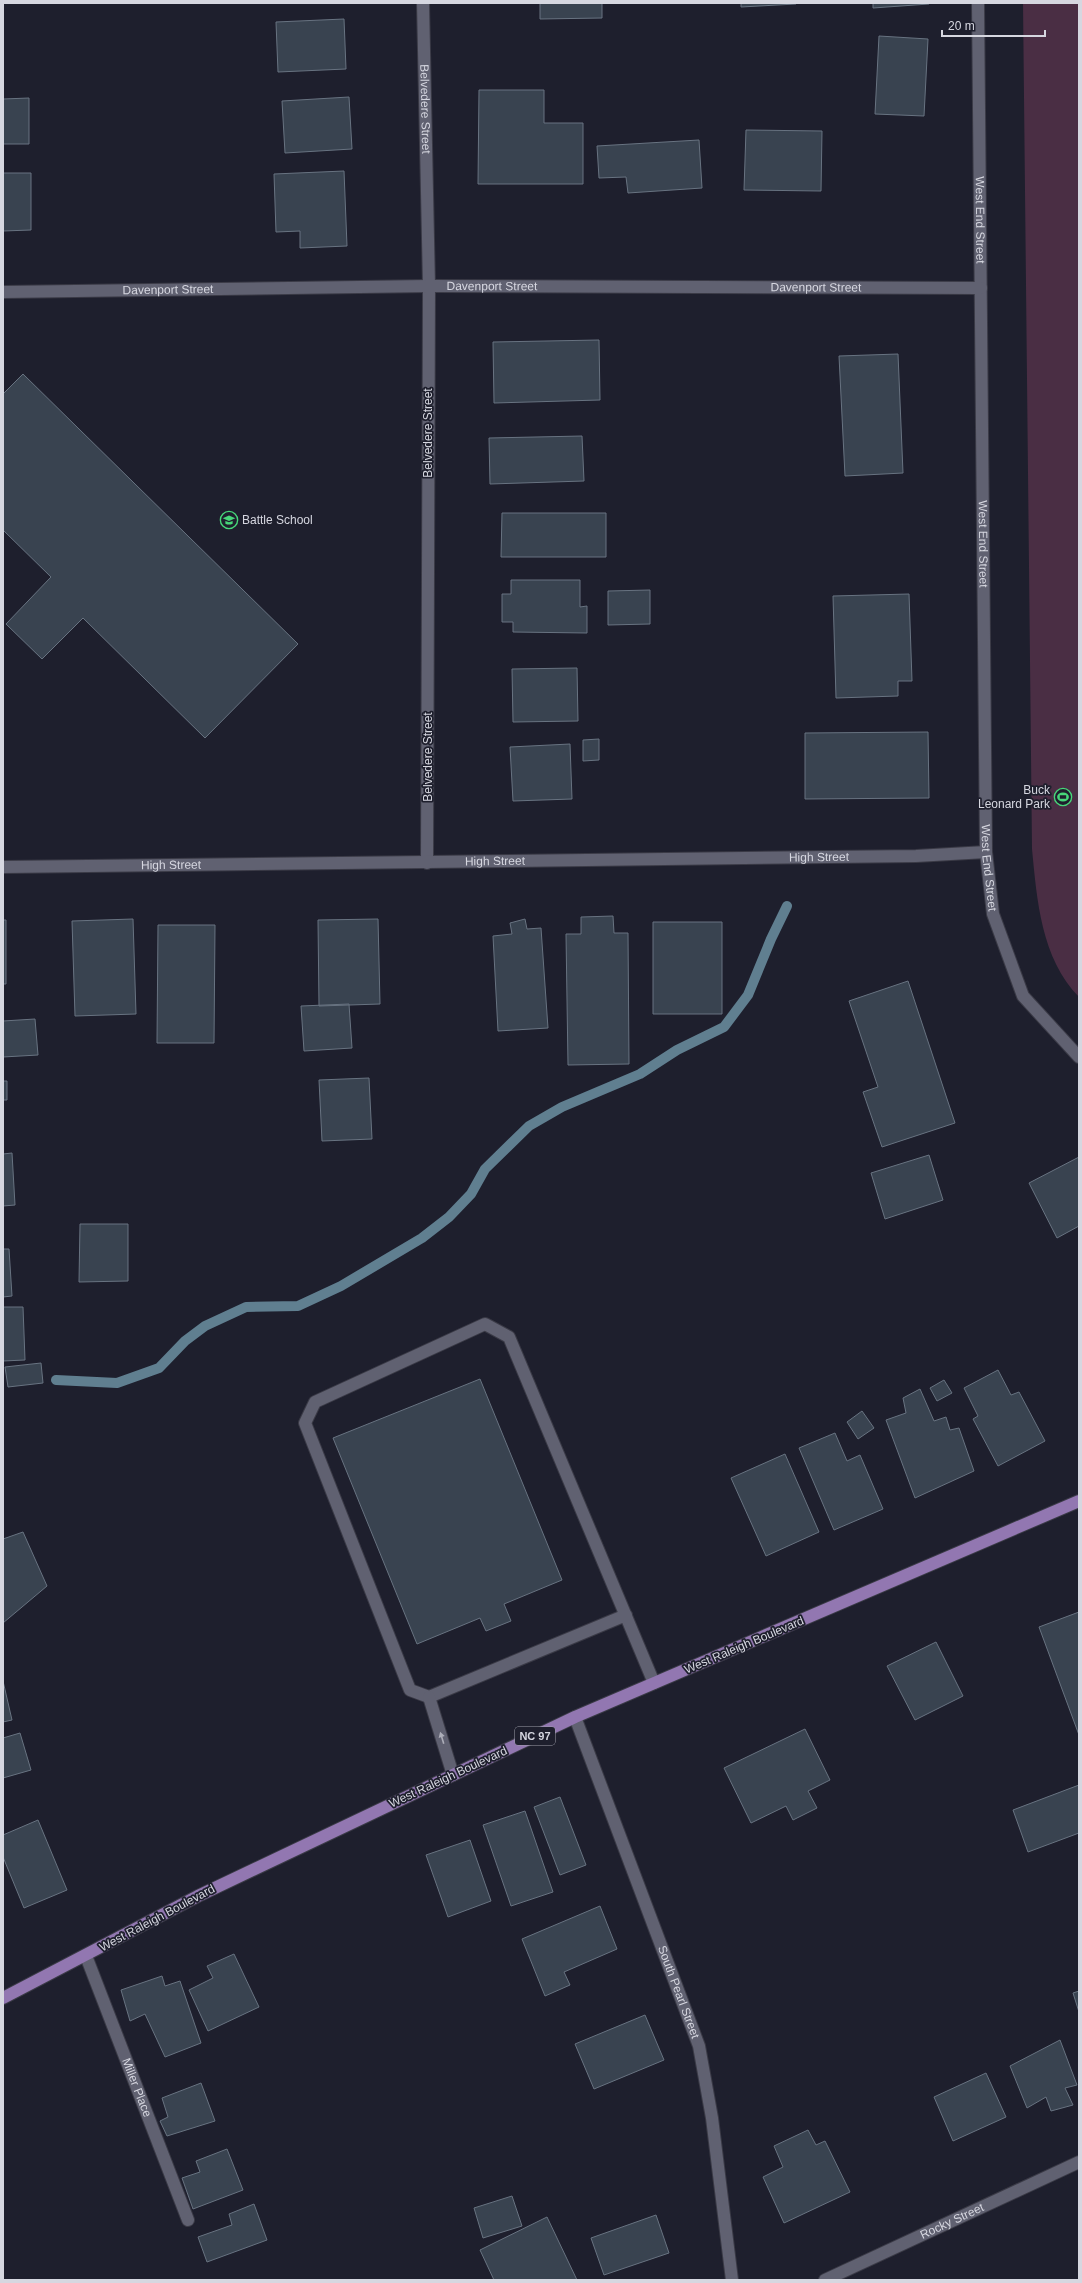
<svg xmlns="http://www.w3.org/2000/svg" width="1082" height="2283" font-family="Helvetica,sans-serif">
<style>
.green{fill:#4a2e44}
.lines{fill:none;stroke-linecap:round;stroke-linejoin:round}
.stream{stroke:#607f90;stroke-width:10}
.building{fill:#394350;stroke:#687381}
.lane-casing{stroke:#3a3a46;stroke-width:14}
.street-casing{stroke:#3a3a46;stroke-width:14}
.primary-casing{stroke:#3a3a46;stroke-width:14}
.lane{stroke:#606171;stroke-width:12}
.street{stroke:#606171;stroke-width:12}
.primary{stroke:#9277b1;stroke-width:12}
.oneway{fill:#adaeb9}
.labels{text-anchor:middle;stroke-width:3.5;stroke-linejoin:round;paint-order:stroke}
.shield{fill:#1e1f2d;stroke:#9fa0aa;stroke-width:1}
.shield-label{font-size:11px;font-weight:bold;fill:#d6d7e0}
.street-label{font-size:12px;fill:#d6d7e0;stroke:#1e1f2d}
.poi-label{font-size:12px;fill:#d6d7e0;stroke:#1e1f2d;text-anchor:start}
</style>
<rect width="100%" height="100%" fill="#1e1f2d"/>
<!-- green -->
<path class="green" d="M 1023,3 L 1079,3 L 1079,997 C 1041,958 1037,900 1032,849 Z"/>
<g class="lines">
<!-- stream -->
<path class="stream" d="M 56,1380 L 117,1383 L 159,1368 L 185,1341 L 205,1326 L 246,1307 L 298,1306 L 341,1286 L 422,1238 L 449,1217 L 471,1194 L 485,1169 L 529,1126 L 562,1107 L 640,1074 L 677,1050 L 724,1027 L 748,995 L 771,939 L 787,906"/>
</g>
<!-- building -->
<path class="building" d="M 540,3 L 602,3 L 602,18 L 540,19 Z
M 741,3 L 796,3 L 796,4 L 741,7 Z
M 873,3 L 929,3 L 929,4 L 873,8 Z
M 344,19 L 346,69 L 278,72 L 276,22 Z
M 879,36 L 928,39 L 924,116 L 875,114 Z
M 479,90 L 544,90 L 544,123 L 583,123 L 583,184 L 478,184 Z
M 349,97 L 352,149 L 285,153 L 282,101 Z
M 29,98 L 29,144 L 3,144 L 3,99 Z
M 746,130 L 822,131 L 821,191 L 744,190 Z
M 699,140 L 702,188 L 628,193 L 626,177 L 599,178 L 597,146 Z
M 344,171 L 347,246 L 300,248 L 300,231 L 276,232 L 274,174 Z
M 3,173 L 31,173 L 31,230 L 3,231 Z
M 599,340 L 600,400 L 494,403 L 493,342 Z
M 898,354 L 903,473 L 845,476 L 839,356 Z
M 23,374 L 298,644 L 205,738 L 83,618 L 42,659 L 6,624 L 51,577 L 3,530 L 3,394 Z
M 582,436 L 584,481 L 490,484 L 489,438 Z
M 502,513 L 606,513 L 606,557 L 501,557 Z
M 511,580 L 580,580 L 580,607 L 587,606 L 587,633 L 513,632 L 513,622 L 502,622 L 502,594 L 511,594 Z
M 650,590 L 650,624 L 608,625 L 608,591 Z
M 909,594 L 912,681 L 898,681 L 898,696 L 836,698 L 833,596 Z
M 577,668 L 578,721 L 513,722 L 512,669 Z
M 928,732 L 929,798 L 805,799 L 805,733 Z
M 599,739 L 599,760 L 583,761 L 583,740 Z
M 570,744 L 572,799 L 513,801 L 510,747 Z
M 613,916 L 614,933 L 628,933 L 629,1064 L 568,1065 L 566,934 L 581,934 L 581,917 Z
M 133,919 L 136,1014 L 75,1016 L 72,921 Z
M 378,919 L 380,1004 L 319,1006 L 318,920 Z
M 525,919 L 527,929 L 541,928 L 548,1028 L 498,1031 L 493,936 L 512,934 L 510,923 Z
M 3,920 L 6,920 L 6,984 L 3,984 Z
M 653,922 L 722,922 L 722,1014 L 653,1014 Z
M 158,925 L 215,925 L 214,1043 L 157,1043 Z
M 908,981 L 955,1123 L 882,1147 L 863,1092 L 878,1087 L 849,1001 Z
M 349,1004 L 352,1048 L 304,1051 L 301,1006 Z
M 35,1019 L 38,1055 L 3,1057 L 3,1021 Z
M 369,1078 L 372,1139 L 322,1141 L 319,1080 Z
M 3,1081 L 7,1081 L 7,1100 L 3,1100 Z
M 12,1153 L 15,1205 L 3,1206 L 3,1154 Z
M 929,1155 L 943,1200 L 885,1219 L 871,1173 Z
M 1079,1157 L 1079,1226 L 1057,1238 L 1029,1183 Z
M 80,1224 L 128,1224 L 128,1281 L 79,1282 Z
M 3,1249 L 9,1249 L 12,1296 L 3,1297 Z
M 3,1307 L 23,1307 L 25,1360 L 3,1361 Z
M 41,1363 L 43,1383 L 8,1387 L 5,1367 Z
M 998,1370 L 1011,1395 L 1019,1392 L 1045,1441 L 998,1466 L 973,1419 L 978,1416 L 964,1388 Z
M 480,1379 L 562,1580 L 504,1604 L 511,1621 L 486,1631 L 480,1618 L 417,1644 L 333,1438 Z
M 944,1380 L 952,1393 L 937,1401 L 930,1388 Z
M 920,1389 L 934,1421 L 946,1417 L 950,1430 L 959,1428 L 974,1471 L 915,1498 L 886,1420 L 906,1413 L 903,1398 Z
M 862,1411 L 874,1428 L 858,1439 L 847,1422 Z
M 835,1433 L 847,1461 L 860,1455 L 883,1509 L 834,1530 L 799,1448 Z
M 785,1454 L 819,1532 L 766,1556 L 731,1478 Z
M 23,1532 L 47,1586 L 3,1623 L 3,1539 Z
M 1079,1612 L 1079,1735 L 1039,1627 Z
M 936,1642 L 963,1696 L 915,1720 L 887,1666 Z
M 3,1681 L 12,1720 L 3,1722 Z
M 805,1729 L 830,1780 L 808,1791 L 817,1808 L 793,1820 L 786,1806 L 751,1823 L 724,1768 Z
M 20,1733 L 31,1770 L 3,1778 L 3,1738 Z
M 1079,1785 L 1079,1833 L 1028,1852 L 1013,1810 Z
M 560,1797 L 586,1865 L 560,1875 L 534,1807 Z
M 525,1811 L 553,1892 L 511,1906 L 483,1825 Z
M 38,1820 L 67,1890 L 24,1908 L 3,1857 L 3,1835 Z
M 470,1840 L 491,1901 L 448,1917 L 426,1855 Z
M 600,1906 L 617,1949 L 564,1972 L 570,1985 L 545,1996 L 522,1939 Z
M 234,1954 L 259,2007 L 208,2031 L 189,1990 L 213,1978 L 207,1966 Z
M 162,1976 L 165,1986 L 180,1981 L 201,2043 L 165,2057 L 145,2014 L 130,2021 L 121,1990 Z
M 1079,1991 L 1079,2012 L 1073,1993 Z
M 645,2015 L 664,2060 L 594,2089 L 575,2044 Z
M 1060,2040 L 1077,2085 L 1065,2088 L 1073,2105 L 1051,2111 L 1046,2097 L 1027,2108 L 1010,2066 Z
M 986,2073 L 1006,2117 L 953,2141 L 934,2097 Z
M 201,2083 L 215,2121 L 167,2136 L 160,2121 L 168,2117 L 162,2098 Z
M 808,2130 L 816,2145 L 825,2141 L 850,2192 L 784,2223 L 763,2177 L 783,2167 L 774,2146 Z
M 227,2149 L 243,2190 L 193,2209 L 182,2178 L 200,2172 L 196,2161 Z
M 512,2196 L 522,2226 L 483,2238 L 474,2208 Z
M 254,2204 L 267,2240 L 207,2262 L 198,2237 L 232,2225 L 229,2214 Z
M 656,2215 L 669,2253 L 604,2275 L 591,2238 Z
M 547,2217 L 577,2280 L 494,2280 L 480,2250 Z"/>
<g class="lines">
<defs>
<g id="lane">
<path d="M 626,1615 L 429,1697 L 410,1690 L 305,1423 L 315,1402 L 485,1324 L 509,1337 L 654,1683"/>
<path d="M 429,1697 L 453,1775"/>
<path id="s1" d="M 86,1956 L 188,2220"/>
</g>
<g id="street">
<path id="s2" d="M 423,3 L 429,286 L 427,863"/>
<path id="s3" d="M 978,3 L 986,852 L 993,914 L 1023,996 L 1079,1057"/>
<path id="s4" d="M 3,292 L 429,286 L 981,288"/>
<path id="s5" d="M 3,867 L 916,856 L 986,852"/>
<path id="s6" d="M 575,1717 L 699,2046 L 712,2118 L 732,2280"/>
<path id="s7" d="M 825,2280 L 1079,2162"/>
</g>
<path id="primary" d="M 3,1998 L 198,1896 L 575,1717 L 1079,1501"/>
</defs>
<!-- lane casing -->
<use href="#lane" class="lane-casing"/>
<!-- street casing -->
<use href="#street" class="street-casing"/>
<!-- primary casing -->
<use href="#primary" class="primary-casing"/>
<!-- lane -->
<use href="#lane" class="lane"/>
<!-- street -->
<use href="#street" class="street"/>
<!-- primary -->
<use href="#primary" class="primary"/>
</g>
<!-- one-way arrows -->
<defs><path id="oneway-solid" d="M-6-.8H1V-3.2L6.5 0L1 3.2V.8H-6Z"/></defs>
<use class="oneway" href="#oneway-solid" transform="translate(442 1738) rotate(-107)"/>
<!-- icons -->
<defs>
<symbol id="school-ring" viewBox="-11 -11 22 22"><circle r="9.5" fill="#1e1f2d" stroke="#47d779" stroke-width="1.5"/><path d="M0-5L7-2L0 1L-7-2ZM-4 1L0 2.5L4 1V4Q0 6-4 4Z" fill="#47d779"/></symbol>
<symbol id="stadium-ring" viewBox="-11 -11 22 22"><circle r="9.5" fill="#1e1f2d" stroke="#47d779" stroke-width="1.5"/><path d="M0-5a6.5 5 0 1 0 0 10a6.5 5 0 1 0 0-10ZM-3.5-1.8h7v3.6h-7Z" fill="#47d779"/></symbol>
</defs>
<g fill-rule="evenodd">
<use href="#school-ring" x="219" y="510" width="20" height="20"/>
<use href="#stadium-ring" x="1053" y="787" width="20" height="20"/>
</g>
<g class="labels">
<!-- shield labels -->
<rect class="shield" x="515" y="1727" width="40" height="18" rx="3"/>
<g class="shield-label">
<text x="535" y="1740">NC 97</text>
</g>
<!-- street labels -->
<g class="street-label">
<text dy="4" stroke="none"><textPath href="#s2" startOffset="106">Belvedere Street</textPath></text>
<text dy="4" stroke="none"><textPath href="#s3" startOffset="217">West End Street</textPath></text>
<text dy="4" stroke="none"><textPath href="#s4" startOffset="489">Davenport Street</textPath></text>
<text dy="4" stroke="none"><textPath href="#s4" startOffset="813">Davenport Street</textPath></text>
<text dy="4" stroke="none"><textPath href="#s4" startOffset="165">Davenport Street</textPath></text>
<text transform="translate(428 433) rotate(-90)" y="4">Belvedere Street</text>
<text dy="4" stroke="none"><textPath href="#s3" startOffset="541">West End Street</textPath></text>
<text transform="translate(428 757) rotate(-90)" y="4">Belvedere Street</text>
<text dy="4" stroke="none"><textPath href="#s5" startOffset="816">High Street</textPath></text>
<text dy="4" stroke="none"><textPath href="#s5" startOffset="492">High Street</textPath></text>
<text dy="4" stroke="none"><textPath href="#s5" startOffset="168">High Street</textPath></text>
<text dy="4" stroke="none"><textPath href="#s3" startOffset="865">West End Street</textPath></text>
<text transform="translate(744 1645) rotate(-23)" y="4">West Raleigh Boulevard</text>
<text transform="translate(448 1777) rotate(-25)" y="4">West Raleigh Boulevard</text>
<text transform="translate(157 1918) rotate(-28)" y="4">West Raleigh Boulevard</text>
<text dy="4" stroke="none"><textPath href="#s6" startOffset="294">South Pearl Street</textPath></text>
<text dy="4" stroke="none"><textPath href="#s1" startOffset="141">Miller Place</textPath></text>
<text dy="4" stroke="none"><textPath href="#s7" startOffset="140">Rocky Street</textPath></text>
</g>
<!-- poi labels -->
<g class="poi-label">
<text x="242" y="524">Battle School</text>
<text x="1050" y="794" text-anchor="end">Buck<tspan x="1050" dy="14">Leonard Park</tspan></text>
</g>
</g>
<!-- border -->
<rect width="1082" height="2283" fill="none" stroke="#d6d7e0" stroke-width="8"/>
<!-- scale -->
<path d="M942 30v6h103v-6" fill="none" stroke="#d6d7e0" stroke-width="2"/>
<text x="948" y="30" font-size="12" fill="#d6d7e0" stroke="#1e1f2d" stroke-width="3" paint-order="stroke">20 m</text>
</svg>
